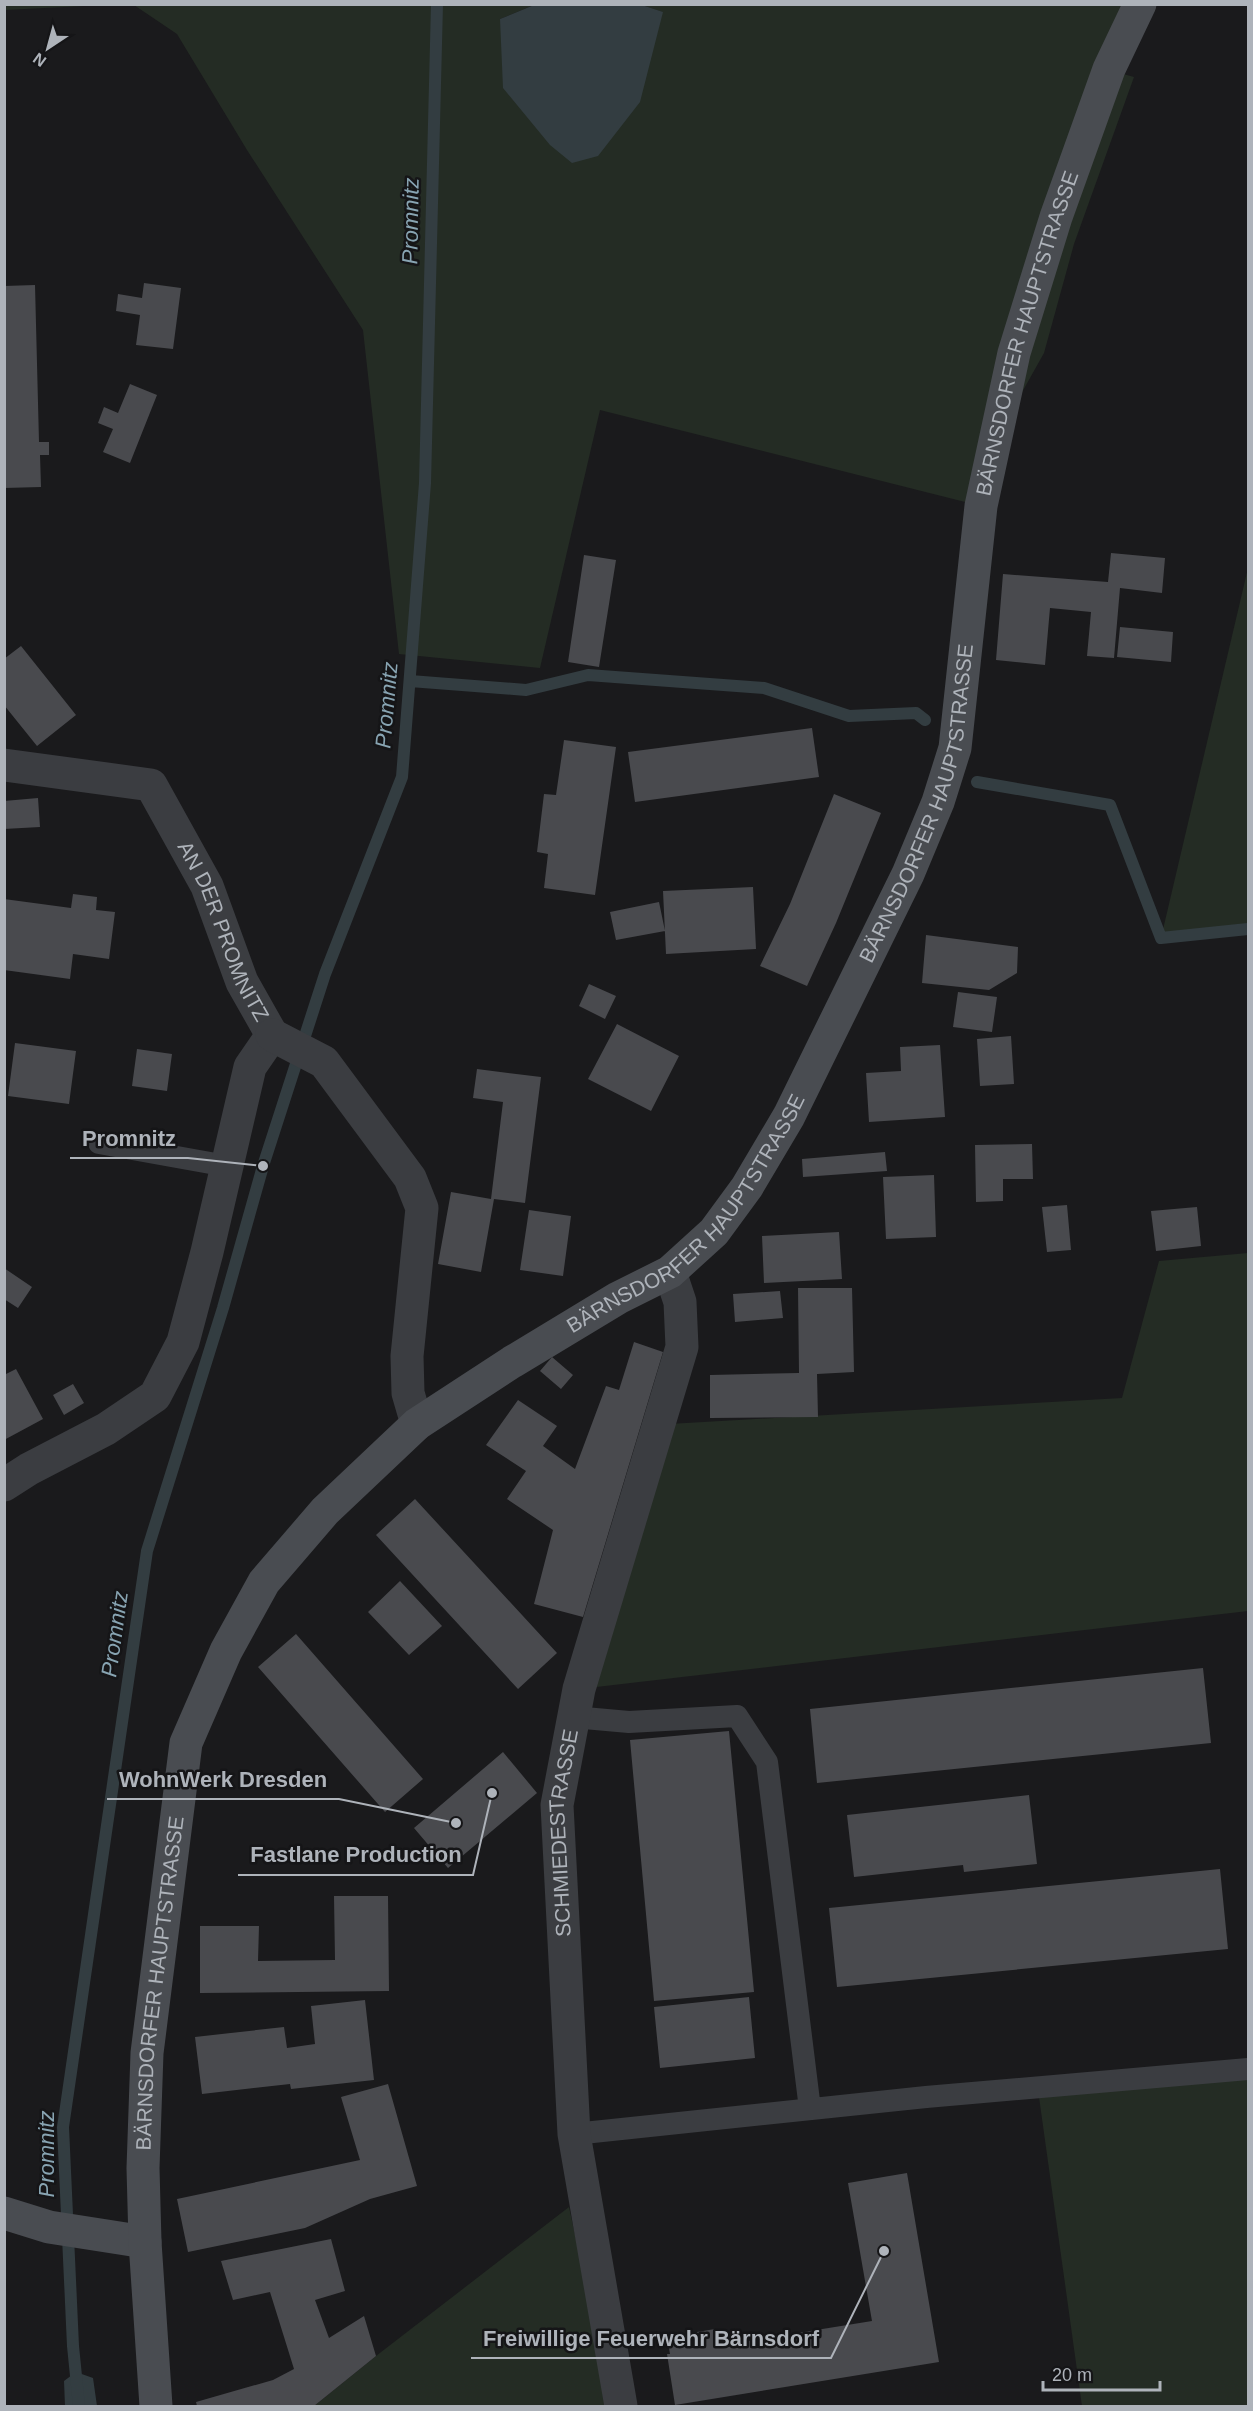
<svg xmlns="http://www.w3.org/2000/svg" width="1253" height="2411" font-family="Arial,sans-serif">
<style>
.green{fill:#242c24}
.water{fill:#333d41}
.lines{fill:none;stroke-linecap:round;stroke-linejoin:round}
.stream{stroke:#333d41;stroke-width:12}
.building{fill:#494a4e}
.service{stroke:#3b3d41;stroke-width:22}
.minor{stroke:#3b3d41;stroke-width:33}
.secondary{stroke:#494c51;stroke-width:33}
.labels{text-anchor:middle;stroke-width:5;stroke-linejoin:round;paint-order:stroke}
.street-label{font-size:21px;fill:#aeb3ba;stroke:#151517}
.water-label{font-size:22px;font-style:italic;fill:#88a4b2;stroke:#151517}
.leader{fill:none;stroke:#aeb3ba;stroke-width:2}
.callout-dot{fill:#aeb3ba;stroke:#151517;stroke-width:2}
.callout-label{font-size:22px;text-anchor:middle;font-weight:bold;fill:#aeb3ba;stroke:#151517;stroke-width:5;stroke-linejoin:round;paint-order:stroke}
</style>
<rect width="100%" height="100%" fill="#1a1a1c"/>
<!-- green -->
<path class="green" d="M 5,4 L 104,4 L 104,5 L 5,10 Z
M 134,5 L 534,5 L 500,19 L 662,12 L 642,5 L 1140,5 L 1109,70 L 1134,77 L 1074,244 L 1044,353 L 993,444 L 981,506 L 600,410 L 540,668 L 399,654 L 363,330 L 247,150 L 177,34 Z
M 1248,568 L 1248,929 L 1161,938 Z
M 1248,1253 L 1248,1611 L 579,1689 L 669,1424 L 1122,1398 L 1159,1261 Z
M 1248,2071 L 1248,2406 L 1082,2406 L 1039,2097 Z
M 569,2207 L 612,2406 L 314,2406 L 376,2356 Z"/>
<!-- water -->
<path class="water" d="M 534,5 L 642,5 L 663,12 L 640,102 L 598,156 L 572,163 L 550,145 L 503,88 L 500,19 Z
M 76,2372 L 93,2378 L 97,2406 L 65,2406 L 64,2381 Z"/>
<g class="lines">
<!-- stream -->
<path class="stream" d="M 410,681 L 526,690 L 588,675 L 764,688 L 849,716 L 916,713 L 925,720
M 977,782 L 1110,805 L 1161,938 L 1248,929
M 79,2406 L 73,2346 L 63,2127 L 147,1551 L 223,1308 L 263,1166 L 325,974 L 402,777 L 425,483 L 437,4"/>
</g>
<!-- building -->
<path class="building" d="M 144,283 L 181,288 L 173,349 L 136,345 L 140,315 L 116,311 L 118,294 L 142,298 Z
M 35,285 L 39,442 L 49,442 L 49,455 L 40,455 L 41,487 L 4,488 L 4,286 Z
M 130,384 L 157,395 L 130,463 L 103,452 L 113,429 L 98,423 L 104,407 L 118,413 Z
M 1111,553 L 1165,558 L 1162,593 L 1120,588 L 1114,658 L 1087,656 L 1091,612 L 1050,608 L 1045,665 L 996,660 L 1003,574 L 1108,582 Z
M 584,555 L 616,560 L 599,667 L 568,662 Z
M 1120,627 L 1173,632 L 1171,662 L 1117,657 Z
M 21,646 L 76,715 L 37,746 L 4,705 L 4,659 Z
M 812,728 L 819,777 L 635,802 L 628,752 Z
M 564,740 L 616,747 L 595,895 L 544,888 L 548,854 L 537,852 L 544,794 L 556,795 Z
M 834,794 L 881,813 L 836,923 L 807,986 L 760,966 L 790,904 Z
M 38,798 L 40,827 L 4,829 L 4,801 Z
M 753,887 L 756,949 L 666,954 L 663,891 Z
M 73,894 L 97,897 L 96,910 L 115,912 L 109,959 L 73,954 L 70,979 L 4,970 L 4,899 L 71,908 Z
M 659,902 L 665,931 L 616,940 L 610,912 Z
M 926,935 L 1018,947 L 1017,973 L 989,990 L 922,983 Z
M 589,984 L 616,996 L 605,1019 L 579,1006 Z
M 958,992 L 997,997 L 992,1032 L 953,1027 Z
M 617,1024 L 679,1056 L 651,1111 L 588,1079 Z
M 1011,1036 L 1014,1084 L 980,1086 L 977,1039 Z
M 15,1043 L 76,1051 L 69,1104 L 8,1096 Z
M 940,1045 L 945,1117 L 869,1122 L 866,1073 L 901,1071 L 900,1047 Z
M 137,1049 L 172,1054 L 167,1091 L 132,1086 Z
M 477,1069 L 541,1077 L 525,1203 L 494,1199 L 481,1272 L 438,1264 L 451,1192 L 491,1199 L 503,1102 L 473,1098 Z
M 1032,1144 L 1033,1179 L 1003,1179 L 1003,1201 L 976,1202 L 975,1145 Z
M 885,1152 L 887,1171 L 803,1177 L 802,1159 Z
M 934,1175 L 936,1237 L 886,1239 L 883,1177 Z
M 1067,1205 L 1071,1250 L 1047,1252 L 1042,1207 Z
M 1197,1207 L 1201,1246 L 1156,1251 L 1151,1211 Z
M 529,1210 L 571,1216 L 563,1276 L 520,1270 Z
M 839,1232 L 842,1279 L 764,1283 L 762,1236 Z
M 4,1268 L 32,1287 L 18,1308 L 4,1299 Z
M 798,1288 L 852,1288 L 854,1372 L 817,1374 L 818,1417 L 710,1418 L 710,1375 L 799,1373 Z
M 780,1291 L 783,1318 L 735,1322 L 733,1294 Z
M 634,1342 L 663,1352 L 583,1617 L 534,1604 L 553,1530 L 507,1499 L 526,1471 L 486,1445 L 518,1400 L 557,1426 L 543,1446 L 575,1469 L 606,1386 L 619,1390 Z
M 552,1357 L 573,1375 L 561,1389 L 540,1371 Z
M 16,1369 L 43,1419 L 4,1440 L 4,1375 Z
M 73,1384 L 84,1403 L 64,1415 L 53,1395 Z
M 415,1499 L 557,1653 L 518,1689 L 376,1535 Z
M 400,1581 L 442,1626 L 409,1655 L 368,1612 Z
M 296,1634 L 423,1779 L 385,1812 L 258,1667 Z
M 1203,1668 L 1211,1743 L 817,1783 L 810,1709 Z
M 729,1731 L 754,1992 L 654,2001 L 630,1740 Z
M 503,1752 L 537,1793 L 448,1868 L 414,1828 Z
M 1029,1795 L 1037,1864 L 964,1872 L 963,1865 L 854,1877 L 847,1815 Z
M 1220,1869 L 1228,1949 L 837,1987 L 829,1908 Z
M 334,1896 L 388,1896 L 389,1991 L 200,1993 L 200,1926 L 259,1926 L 258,1961 L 335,1960 Z
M 749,1997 L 755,2058 L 660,2068 L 654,2007 Z
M 365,2000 L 374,2080 L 291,2089 L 290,2084 L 202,2094 L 195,2037 L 284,2027 L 287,2048 L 315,2044 L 311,2006 Z
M 388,2084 L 417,2186 L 370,2199 L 305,2228 L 188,2252 L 177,2199 L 360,2160 L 341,2097 Z
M 907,2173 L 939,2362 L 675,2405 L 667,2354 L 670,2354 L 667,2337 L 715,2329 L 718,2346 L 872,2321 L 848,2183 Z
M 331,2239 L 345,2291 L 315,2300 L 329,2338 L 364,2316 L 376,2356 L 314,2406 L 197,2406 L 196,2402 L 273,2380 L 294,2369 L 270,2292 L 233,2300 L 221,2261 Z"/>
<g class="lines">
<!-- service -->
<path class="service" d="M 99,1143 L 227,1166
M 573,1717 L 629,1722 L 737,1716 L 767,1762 L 810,2109
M 574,2134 L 926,2097 L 1248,2069"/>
<!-- minor -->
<g class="minor">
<path id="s1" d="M 4,765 L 151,785 L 207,886 L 242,982 L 272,1035 L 250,1067 L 207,1252 L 183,1342 L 155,1396 L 106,1429 L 29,1469 L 4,1485"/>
<path d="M 272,1035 L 324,1062 L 410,1178 L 422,1208 L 407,1356 L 408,1393 L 417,1424"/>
<path id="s2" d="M 621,2406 L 574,2134 L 557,1805 L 579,1689 L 682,1347 L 680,1302 L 670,1272"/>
</g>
<!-- secondary -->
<g class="secondary">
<path d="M 4,2213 L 49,2227 L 145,2242"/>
<path id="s3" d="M 156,2406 L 145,2242 L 143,2168 L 147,2053 L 186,1743 L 226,1651 L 264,1582 L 325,1511 L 417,1424 L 512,1362 L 618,1298 L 670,1272 L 714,1232 L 747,1187 L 789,1116 L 908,874 L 938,802 L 955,748 L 981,506 L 1014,353 L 1056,217 L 1109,69 L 1140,4"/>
</g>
</g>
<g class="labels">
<!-- street labels -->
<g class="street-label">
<text dy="7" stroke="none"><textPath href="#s3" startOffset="2385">BÄRNSDORFER HAUPTSTRASSE</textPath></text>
<text dy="7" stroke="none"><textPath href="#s3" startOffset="1899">BÄRNSDORFER HAUPTSTRASSE</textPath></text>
<text dy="7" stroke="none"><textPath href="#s1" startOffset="312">AN DER PROMNITZ</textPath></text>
<text dy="7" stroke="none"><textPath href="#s3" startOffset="1413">BÄRNSDORFER HAUPTSTRASSE</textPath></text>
<text dy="7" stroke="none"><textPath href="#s2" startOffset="578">SCHMIEDESTRASSE</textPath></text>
<text dy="7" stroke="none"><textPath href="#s3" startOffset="424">BÄRNSDORFER HAUPTSTRASSE</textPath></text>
</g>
<!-- water labels -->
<g class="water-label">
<text transform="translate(410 221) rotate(-89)" y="8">Promnitz</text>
<text transform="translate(386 705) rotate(-85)" y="8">Promnitz</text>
<text transform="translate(114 1634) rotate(-82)" y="8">Promnitz</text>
<text transform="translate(46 2154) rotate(-90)" y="8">Promnitz</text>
</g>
</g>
<!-- callouts -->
<path class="leader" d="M263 1166L188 1158H70M456 1823L339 1799H107M492 1793L473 1875H238M884 2251L831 2358H471"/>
<g class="callout-dot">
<circle cx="263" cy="1166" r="6"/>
<circle cx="456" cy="1823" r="6"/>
<circle cx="492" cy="1793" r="6"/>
<circle cx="884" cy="2251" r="6"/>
</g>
<g class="callout-label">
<text x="129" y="1146">Promnitz</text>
<text x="223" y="1787">WohnWerk Dresden</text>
<text x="356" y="1862">Fastlane Production</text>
<text x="651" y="2346">Freiwillige Feuerwehr Bärnsdorf</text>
</g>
<!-- border -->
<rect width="1253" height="2411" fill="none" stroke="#aeb3ba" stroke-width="12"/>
<!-- north arrow -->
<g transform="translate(48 48) rotate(216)" stroke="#151517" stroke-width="4.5" paint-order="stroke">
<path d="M0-4.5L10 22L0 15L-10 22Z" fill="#aeb3ba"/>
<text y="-9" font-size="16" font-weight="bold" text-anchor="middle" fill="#aeb3ba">N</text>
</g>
<!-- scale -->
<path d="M1043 2381v9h117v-9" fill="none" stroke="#aeb3ba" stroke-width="3"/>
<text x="1052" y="2381" font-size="18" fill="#aeb3ba" stroke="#151517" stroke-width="4.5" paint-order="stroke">20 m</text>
</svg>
